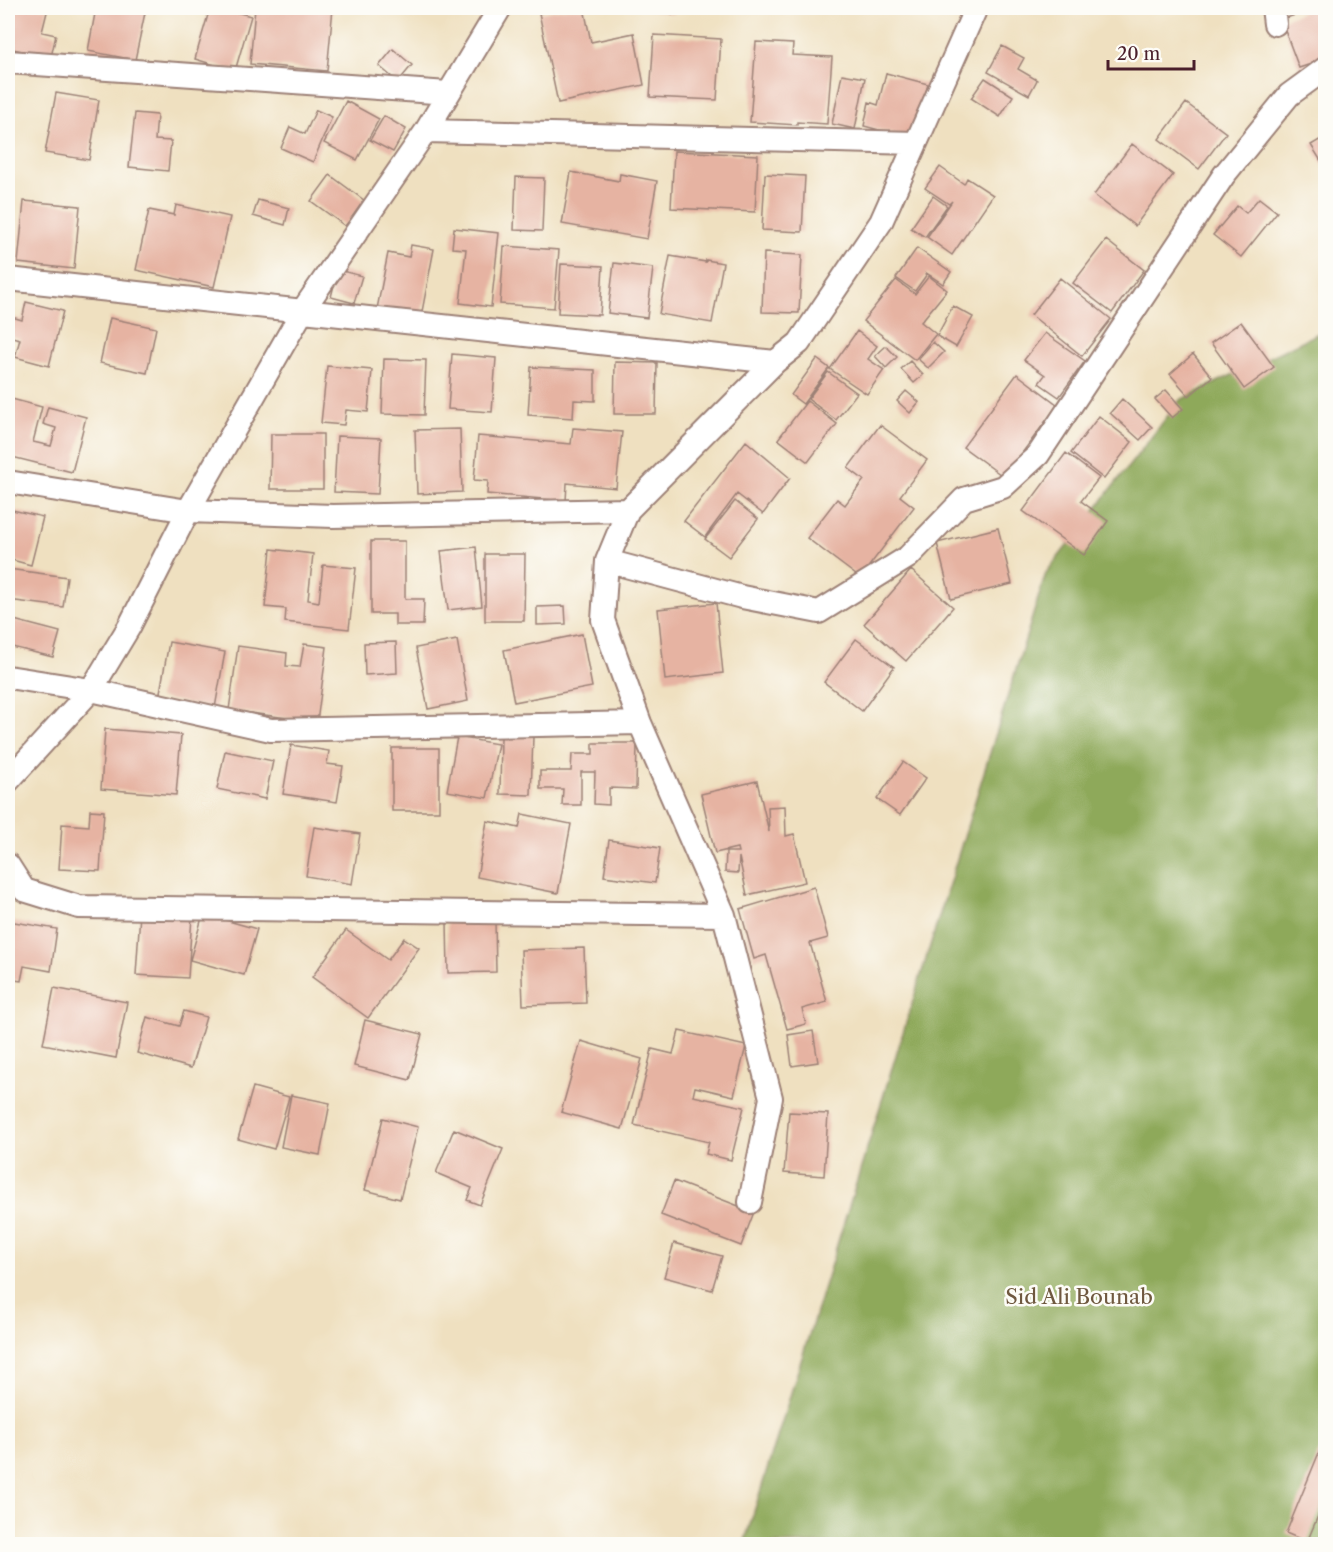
<svg xmlns="http://www.w3.org/2000/svg" width="1333" height="1552" font-family="'Libre Caslon Text',serif">
<style>
.forest{fill:#8ea95a;stroke:#6c6442;stroke-width:1.5}
.building{fill:#e6b3a2}
.lines{fill:none;stroke-linecap:round;stroke-linejoin:round}
.minor-casing{stroke:#9c8076;stroke-width:26}
.minor{stroke:#fff;stroke-width:22}
.labels{text-anchor:middle;stroke-width:5;stroke-linejoin:round;paint-order:stroke}
.park-label{font-size:21px;fill:#6f583f;stroke:#fdfcf7}
</style>
<rect width="100%" height="100%" fill="#fdfcf7"/>
<filter id="ink" filterUnits="userSpaceOnUse"><feTurbulence type="fractalNoise" baseFrequency=".0167" numOctaves="2"/><feDisplacementMap in="SourceGraphic" scale="12" xChannelSelector="R" yChannelSelector="G"/><feConvolveMatrix kernelMatrix="1 2 1 2 8 2 1 2 1" color-interpolation-filters="sRGB"/></filter>
<filter id="wash" filterUnits="userSpaceOnUse"><feTurbulence type="fractalNoise" baseFrequency=".008" numOctaves="4" result="noise"/><feDisplacementMap in="SourceGraphic" scale="24" xChannelSelector="R" yChannelSelector="G"/><feGaussianBlur stdDeviation="1.35" result="paint"/><feColorMatrix in="noise" values="0 0 0 0 0 0 0 0 0 0 0 0 0 0 0 0 0 1.4 0 .05"/><feComposite in="paint" operator="in"/></filter>
<g filter="url(#wash)">
<rect width="100%" height="100%" fill="#efe0c0"/>
<!-- forest -->
<path class="forest" d="M 1325,330 L 1325,1544 L 744,1544 L 1046,573 L 1180,400 Z"/>
<g id="blocks">
<!-- building -->
<path class="building" d="M 8,8 L 48,8 L 42,32 L 56,35 L 51,57 L 8,48 Z
M 96,8 L 146,8 L 135,60 L 88,51 Z
M 210,8 L 221,8 L 251,16 L 235,71 L 195,59 Z
M 255,8 L 333,8 L 327,71 L 250,64 Z
M 568,8 L 584,8 L 591,42 L 634,33 L 644,85 L 558,103 L 539,13 Z
M 648,8 L 675,8 L 674,14 L 648,9 Z
M 1314,8 L 1326,8 L 1326,59 L 1299,68 L 1281,20 Z
M 654,35 L 721,39 L 717,100 L 650,97 Z
M 756,42 L 793,44 L 792,55 L 832,57 L 827,124 L 797,122 L 797,125 L 750,122 Z
M 1002,46 L 1024,58 L 1018,69 L 1037,80 L 1029,95 L 988,72 Z
M 393,49 L 412,65 L 398,82 L 379,66 Z
M 886,73 L 928,84 L 914,139 L 864,126 L 869,102 L 878,105 Z
M 842,74 L 865,78 L 855,129 L 832,124 Z
M 985,78 L 1013,96 L 1000,117 L 971,98 Z
M 56,93 L 99,100 L 89,160 L 45,153 Z
M 346,101 L 379,119 L 357,160 L 324,143 Z
M 1186,103 L 1226,133 L 1199,169 L 1159,139 Z
M 316,110 L 332,117 L 313,162 L 281,148 L 290,127 L 305,134 Z
M 135,113 L 157,115 L 155,140 L 171,141 L 168,171 L 129,167 Z
M 384,116 L 406,129 L 393,152 L 370,140 Z
M 1326,136 L 1326,169 L 1311,145 Z
M 1132,144 L 1173,175 L 1135,226 L 1094,195 Z
M 674,151 L 758,155 L 755,212 L 671,208 Z
M 940,167 L 964,184 L 967,178 L 993,195 L 952,255 L 927,237 L 952,201 L 949,204 L 925,188 Z
M 571,172 L 619,181 L 620,174 L 657,181 L 647,239 L 562,224 Z
M 765,174 L 805,176 L 802,232 L 762,230 Z
M 330,175 L 365,201 L 345,226 L 311,201 Z
M 516,177 L 544,178 L 542,231 L 514,230 Z
M 933,196 L 947,206 L 925,237 L 911,228 Z
M 1259,198 L 1277,212 L 1241,257 L 1213,235 L 1237,206 L 1246,213 Z
M 258,200 L 289,208 L 285,225 L 253,216 Z
M 24,201 L 80,206 L 74,269 L 18,263 Z
M 8,202 L 14,203 L 9,242 L 8,242 Z
M 176,205 L 230,217 L 214,287 L 136,270 L 149,210 L 174,215 Z
M 454,228 L 499,233 L 491,307 L 460,303 L 466,249 L 452,248 Z
M 1106,240 L 1144,270 L 1112,313 L 1073,283 Z
M 411,245 L 434,249 L 421,317 L 377,309 L 388,253 L 409,257 Z
M 504,246 L 559,250 L 554,308 L 500,304 Z
M 917,248 L 951,272 L 943,284 L 925,272 L 927,274 L 915,291 L 896,278 Z
M 764,253 L 802,255 L 799,313 L 762,312 Z
M 670,256 L 706,262 L 706,260 L 723,263 L 712,323 L 659,314 Z
M 614,263 L 653,268 L 647,318 L 608,313 Z
M 561,264 L 603,266 L 600,315 L 558,313 Z
M 338,270 L 362,276 L 354,303 L 331,297 Z
M 929,276 L 947,290 L 921,322 L 936,334 L 915,360 L 863,321 L 896,280 L 915,294 Z
M 1060,278 L 1111,319 L 1082,356 L 1031,315 Z
M 26,302 L 63,311 L 49,366 L 15,357 L 20,339 L 8,336 L 12,317 L 22,320 Z
M 953,306 L 973,317 L 956,347 L 937,336 Z
M 110,318 L 156,328 L 147,373 L 100,363 Z
M 1241,322 L 1274,367 L 1244,389 L 1211,343 Z
M 857,331 L 877,346 L 868,359 L 884,370 L 867,394 L 830,369 Z
M 1045,333 L 1085,361 L 1059,397 L 1039,383 L 1045,375 L 1024,360 Z
M 933,342 L 944,352 L 928,368 L 918,359 Z
M 886,346 L 897,357 L 886,368 L 875,356 Z
M 452,354 L 496,358 L 492,412 L 448,409 Z
M 1193,354 L 1212,377 L 1189,396 L 1170,374 Z
M 384,359 L 426,360 L 424,415 L 382,414 Z
M 817,359 L 829,368 L 803,404 L 791,395 Z
M 910,361 L 923,375 L 914,383 L 901,369 Z
M 615,362 L 657,363 L 656,414 L 614,414 Z
M 327,366 L 372,370 L 368,412 L 346,410 L 344,425 L 321,423 Z
M 531,367 L 595,370 L 595,401 L 574,400 L 573,418 L 528,415 Z
M 828,372 L 857,393 L 836,420 L 808,399 Z
M 1017,374 L 1058,405 L 1004,477 L 963,447 Z
M 1166,390 L 1183,409 L 1172,418 L 1155,399 Z
M 906,391 L 919,402 L 910,413 L 897,401 Z
M 8,398 L 42,407 L 33,442 L 51,446 L 56,428 L 43,424 L 48,407 L 86,417 L 72,472 L 8,456 Z
M 1122,399 L 1152,427 L 1140,440 L 1110,413 Z
M 807,401 L 837,424 L 808,462 L 778,439 Z
M 1099,416 L 1132,442 L 1104,479 L 1071,453 Z
M 880,425 L 927,460 L 900,496 L 914,507 L 860,578 L 807,538 L 837,499 L 845,505 L 864,480 L 848,468 Z
M 573,428 L 622,432 L 616,488 L 567,483 L 566,501 L 487,494 L 488,481 L 474,480 L 478,436 L 571,444 Z
M 460,429 L 462,492 L 417,494 L 415,430 Z
M 271,434 L 323,434 L 323,489 L 270,489 Z
M 337,436 L 381,438 L 378,494 L 334,492 Z
M 746,441 L 790,478 L 763,514 L 737,494 L 705,537 L 684,521 Z
M 1066,453 L 1099,478 L 1081,501 L 1108,521 L 1084,555 L 1023,511 Z
M 735,501 L 758,519 L 729,557 L 705,539 Z
M 8,509 L 43,517 L 31,565 L 8,559 Z
M 998,528 L 1012,584 L 951,599 L 937,543 Z
M 371,541 L 405,541 L 405,599 L 424,599 L 423,625 L 395,625 L 395,614 L 371,614 Z
M 476,547 L 482,606 L 448,610 L 441,551 Z
M 271,549 L 313,554 L 308,600 L 319,602 L 323,565 L 356,568 L 349,629 L 285,622 L 286,609 L 265,607 Z
M 485,554 L 525,554 L 524,621 L 485,621 Z
M 8,569 L 67,577 L 63,607 L 8,600 Z
M 911,570 L 953,607 L 906,661 L 864,624 Z
M 716,603 L 723,673 L 665,680 L 658,609 Z
M 565,606 L 566,624 L 537,625 L 537,607 Z
M 14,620 L 60,632 L 53,657 L 8,646 Z
M 582,634 L 592,687 L 514,702 L 504,650 Z
M 856,639 L 894,667 L 862,711 L 824,682 Z
M 457,640 L 468,701 L 428,709 L 416,648 Z
M 169,642 L 225,652 L 215,708 L 159,698 Z
M 396,642 L 397,673 L 365,675 L 364,643 Z
M 304,644 L 327,647 L 317,722 L 229,710 L 238,646 L 287,653 L 286,666 L 300,667 Z
M 105,729 L 181,735 L 176,795 L 101,789 Z
M 501,736 L 533,736 L 531,795 L 500,794 Z
M 457,737 L 498,744 L 487,798 L 447,791 Z
M 593,743 L 637,743 L 636,789 L 609,788 L 609,805 L 594,804 L 595,772 L 581,772 L 581,805 L 562,805 L 563,789 L 540,789 L 540,771 L 571,771 L 572,754 L 593,754 Z
M 291,745 L 329,751 L 327,764 L 343,766 L 337,802 L 283,794 Z
M 392,748 L 439,748 L 439,811 L 392,811 Z
M 225,751 L 273,761 L 265,799 L 217,789 Z
M 903,762 L 926,778 L 900,815 L 877,799 Z
M 757,781 L 769,832 L 768,807 L 785,806 L 786,836 L 794,834 L 805,882 L 747,895 L 739,857 L 738,873 L 725,872 L 726,852 L 738,852 L 737,848 L 715,853 L 701,794 Z
M 90,810 L 104,811 L 100,871 L 59,869 L 62,824 L 89,826 Z
M 522,814 L 571,824 L 558,893 L 477,877 L 487,821 L 519,828 Z
M 314,827 L 360,834 L 352,884 L 306,876 Z
M 609,840 L 660,848 L 655,883 L 604,876 Z
M 814,887 L 828,938 L 810,943 L 827,1002 L 802,1009 L 806,1024 L 787,1029 L 766,955 L 754,959 L 740,909 Z
M 140,913 L 192,916 L 188,978 L 136,975 Z
M 203,914 L 257,929 L 244,975 L 190,960 Z
M 495,920 L 496,972 L 448,973 L 447,921 Z
M 8,921 L 57,929 L 51,971 L 24,966 L 21,981 L 8,979 Z
M 346,930 L 388,960 L 404,938 L 419,948 L 368,1018 L 312,977 Z
M 584,948 L 586,1003 L 523,1005 L 521,950 Z
M 54,988 L 127,1002 L 116,1058 L 43,1044 Z
M 184,1011 L 206,1017 L 191,1068 L 137,1053 L 147,1017 L 179,1026 Z
M 365,1020 L 422,1034 L 410,1080 L 354,1066 Z
M 679,1031 L 746,1046 L 734,1096 L 695,1087 L 693,1096 L 744,1107 L 731,1160 L 706,1154 L 709,1142 L 634,1125 L 652,1049 L 673,1054 Z
M 813,1031 L 818,1062 L 792,1066 L 788,1035 Z
M 581,1041 L 642,1059 L 622,1129 L 561,1112 Z
M 253,1087 L 289,1097 L 274,1149 L 238,1139 Z
M 291,1095 L 330,1103 L 320,1155 L 281,1147 Z
M 789,1112 L 828,1114 L 824,1176 L 784,1173 Z
M 383,1118 L 418,1127 L 400,1199 L 365,1190 Z
M 454,1129 L 503,1149 L 480,1205 L 467,1200 L 472,1188 L 436,1173 Z
M 674,1181 L 754,1212 L 741,1246 L 661,1215 Z
M 674,1243 L 722,1256 L 712,1290 L 664,1277 Z
M 1325,1438 L 1326,1497 L 1307,1542 L 1286,1533 Z"/>
</g>
</g>
<g filter="url(#ink)">
<use href="#blocks" fill-opacity="0" stroke="#9c8076" stroke-width="1.5"/>
<g class="lines">
<defs>
<path id="minor" d="M 1273,8 L 1275,24
M 8,62 L 448,93
M 426,131 L 916,143
M 8,279 L 775,362
M 8,482 L 188,511 L 333,516 L 628,510
M 607,561 L 742,597 L 819,612 L 908,557 L 964,499 L 1003,487 L 1038,455 L 1224,175 L 1289,95 L 1326,68
M 8,677 L 91,690 L 271,730 L 640,723
M 8,781 L 91,690 L 129,627 L 188,511 L 303,310 L 426,131 L 500,8
M 8,865 L 24,890 L 79,907 L 724,915
M 750,1202 L 771,1098 L 724,915 L 640,723 L 603,620 L 607,561 L 628,510 L 775,362 L 799,343 L 881,222 L 976,8"/>
</defs>
<!-- minor casing -->
<use href="#minor" class="minor-casing"/>
<!-- minor -->
<use href="#minor" class="minor"/>
</g>
</g>
<g class="labels">
<!-- park labels -->
<g class="park-label">
<text x="1079" y="1304">Sid Ali Bounab</text>
</g>
</g>
<!-- margin -->
<rect width="1333" height="1552" fill="none" stroke="#fdfcf7" stroke-width="30"/>
<!-- scale -->
<path d="M1108 60v9h86v-9" fill="none" stroke="#4a1f2b" stroke-width="3"/>
<text x="1117" y="60" font-size="18" fill="#4a1f2b" stroke="#fdfcf7" stroke-width="4.5" paint-order="stroke">20 m</text>
</svg>
